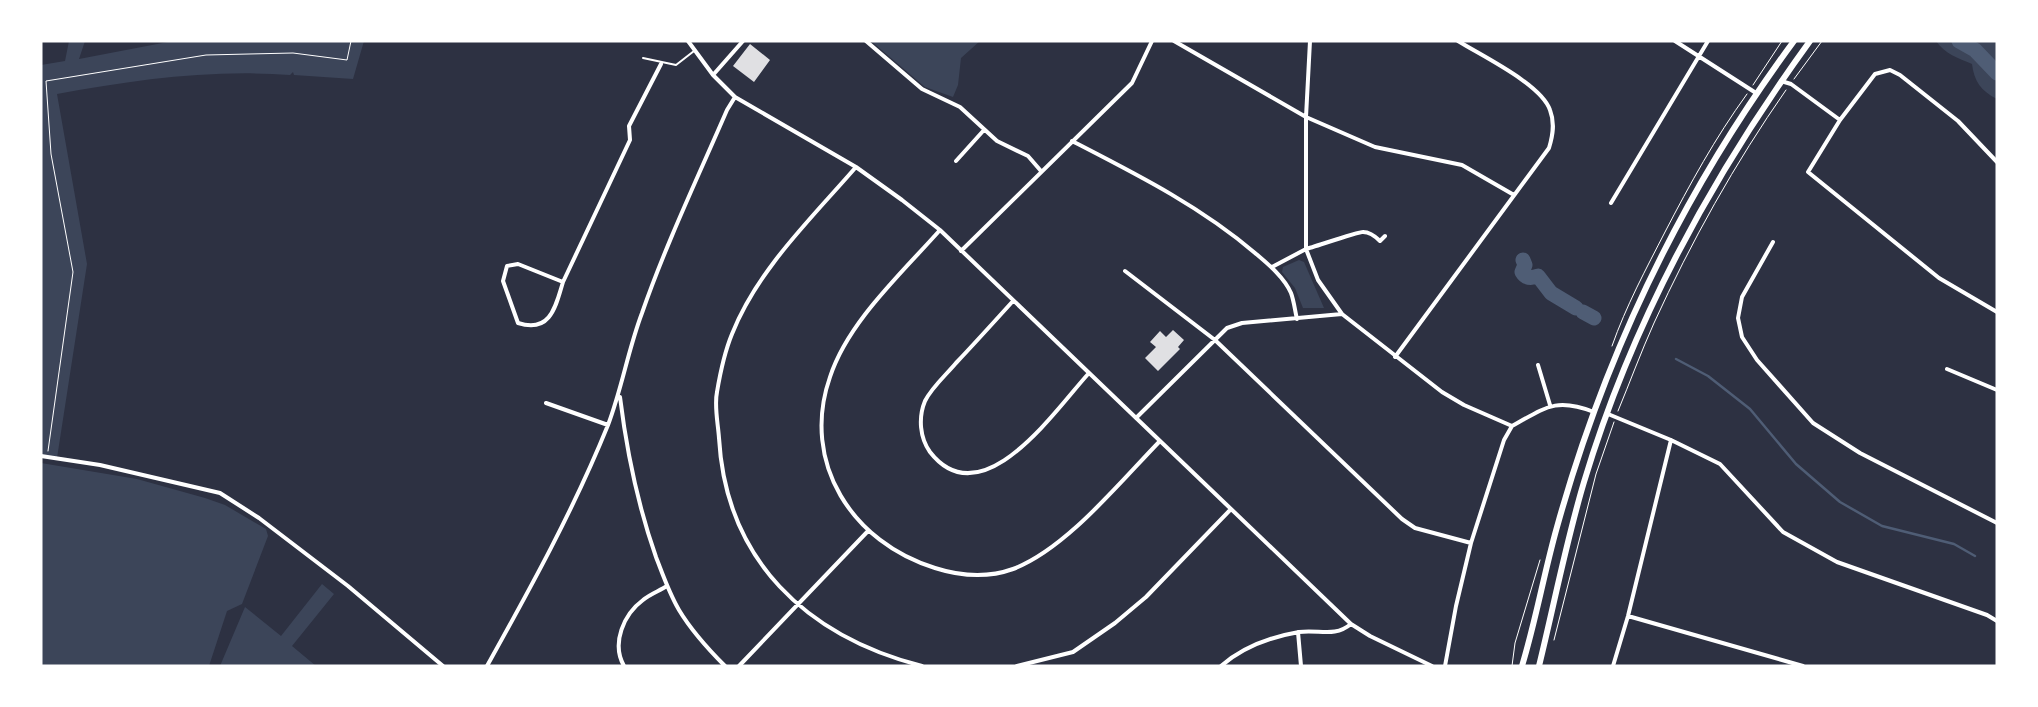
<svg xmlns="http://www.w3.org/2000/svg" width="2038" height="707" font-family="Cabin,sans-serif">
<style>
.green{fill:#3c4559}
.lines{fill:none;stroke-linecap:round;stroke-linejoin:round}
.stream{stroke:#4f5d75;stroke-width:2.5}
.river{stroke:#4f5d75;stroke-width:15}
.building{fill:#e0e0e3}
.path{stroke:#fff;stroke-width:1}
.service{stroke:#fff;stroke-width:2}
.minor{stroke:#fff;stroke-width:4}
.trunk{stroke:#fff;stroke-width:6}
</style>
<rect width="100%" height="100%" fill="#2d3142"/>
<!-- green -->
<path class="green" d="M 69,41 L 85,41 L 79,59 L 173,41 L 364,41 L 353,79 L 294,75 L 293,72 L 290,75 C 211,69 134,80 57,94 L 87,264 L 57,458 L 41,456 L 41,65 L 65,61 Z
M 871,41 L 980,41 L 961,58 L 958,85 L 953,97 L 925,87 Z
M 1936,41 L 1997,41 L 1997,99 C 1981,91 1974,81 1972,64 C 1958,58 1945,54 1936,41 Z
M 1299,260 L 1304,262 L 1324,308 L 1303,308 L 1295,288 L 1282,272 L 1283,267 Z
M 41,463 L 137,479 L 205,498 L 225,505 L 266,529 L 268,536 L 242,604 L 227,611 L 209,666 L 41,666 Z
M 322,584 L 334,594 L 292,646 L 316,666 L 220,666 L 245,607 L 281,636 Z"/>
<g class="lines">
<!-- stream -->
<path class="stream" d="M 1676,359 L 1708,376 L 1750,409 L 1796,464 L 1840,502 L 1882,526 L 1954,544 L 1975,556"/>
<!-- river -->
<path class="river" d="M 1959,41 L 1975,50 L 1997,73
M 1523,260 L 1525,265 L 1522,272 C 1526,279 1532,278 1538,276 L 1551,293 L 1576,308
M 1583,312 L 1594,318"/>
</g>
<!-- building -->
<path class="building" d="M 750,44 L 770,60 L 754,82 L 733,66 Z
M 1173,330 L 1184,340 L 1178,347 L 1180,349 L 1158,371 L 1145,358 L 1156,347 L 1150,342 L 1160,331 L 1166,337 Z"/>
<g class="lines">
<!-- path -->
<path class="path" d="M 1794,79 L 1822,41
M 1753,85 L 1782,41
M 1612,346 C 1626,306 1646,269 1665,232 C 1690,184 1715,138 1747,94
M 1618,411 C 1630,382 1641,352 1654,323 C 1691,242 1735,163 1786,90
M 48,451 L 73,272 L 51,154 L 46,81 L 206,55 L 293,53 L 347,60 L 351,41
M 1554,640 L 1596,474 L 1614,422
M 1512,666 L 1515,643 L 1540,560"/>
<!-- service -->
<path class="service" d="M 643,58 L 676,65 L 694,51"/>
<!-- minor -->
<path class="minor" d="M 688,41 L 713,75 L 735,97 L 856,167 L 902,200 L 940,230 L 1351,624 L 1370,636 L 1432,666
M 866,41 L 922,89 L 960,107 L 997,141 L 1028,156 L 1041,171
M 1174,41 L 1306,117 L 1375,147 L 1462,165 L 1514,195
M 1310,41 L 1306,117 L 1306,249 C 1314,247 1360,231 1363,232 C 1370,232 1375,236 1380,241 L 1385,236
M 1675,41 L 1756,93
M 713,75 L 743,41
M 1781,81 L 1791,84 L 1840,120
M 1072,141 C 1136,174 1200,206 1255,253 C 1268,264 1284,277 1291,293 C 1294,301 1295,311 1297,319
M 956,161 L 984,130
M 1997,162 L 1958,121 L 1900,75 L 1890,70 L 1875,74 L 1840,120 L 1808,172 L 1939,278 L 1997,312
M 856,167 C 811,219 758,269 732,334 C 725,351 720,374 717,392 C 714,406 718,423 719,438 C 726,560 806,636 922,666
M 1611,203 L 1708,41
M 940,230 C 901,274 848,322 830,377 C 800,463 853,543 935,568 C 960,576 988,578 1013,569 C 1066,549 1120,482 1160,441
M 1773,242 L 1742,297 L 1738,318 L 1742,337 L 1757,360 L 1813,423 L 1860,453 L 1997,523
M 961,251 L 1132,83 L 1152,41
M 1272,267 L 1306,249 L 1318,280 L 1342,314
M 1125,271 L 1215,340 L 1402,519 L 1415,528 L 1471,543
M 563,282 C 556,305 551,334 518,323 L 503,281 L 507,266 L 518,264 L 563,282 L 630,140 L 629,126 L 661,64
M 1013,301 C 994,322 975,343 956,363 C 946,375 932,387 925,401 C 918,418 920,438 930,452 C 982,519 1056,409 1089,373
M 1395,357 L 1549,148 C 1553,135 1555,123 1550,110 C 1541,84 1482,56 1458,41
M 1538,365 L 1550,405
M 1947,369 L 1997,390
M 620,397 C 627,454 637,503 656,557 C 663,575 669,593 679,610 C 691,630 708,649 725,666
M 546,403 L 608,425
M 1608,414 L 1671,440 L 1720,464 L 1783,532 L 1837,562 L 1987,615 L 1997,621
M 1136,418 L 1227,328 L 1242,323 L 1342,314 L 1442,392 L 1464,405 L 1512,426
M 1512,426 C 1545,408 1555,397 1594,412
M 41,456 L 100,465 L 220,493 L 259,518 L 348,586 L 443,666
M 1628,616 L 1803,666
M 1298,632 L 1301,666
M 487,666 C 531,587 574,509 608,425 C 622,388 628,350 642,313 C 666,244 698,177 727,110 L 735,97
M 624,666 C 611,643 624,614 643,600 C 650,594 659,591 667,586
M 739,666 L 868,531
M 1017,666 L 1073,652 L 1115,623 L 1146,597 L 1231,509
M 1221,666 C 1243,647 1270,637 1299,632 C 1319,629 1334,638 1351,624
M 1445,666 L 1456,606 L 1471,543 L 1504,440 L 1512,426
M 1613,666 L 1628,616 L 1671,440"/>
<!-- trunk -->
<path class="trunk" d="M 1522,666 C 1536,620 1544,573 1557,527 C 1606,351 1686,187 1794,41
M 1539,666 C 1554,605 1566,542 1584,482 C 1632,322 1712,176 1810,41"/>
</g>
<!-- border -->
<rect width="2038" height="707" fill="none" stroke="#ffffff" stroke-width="85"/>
</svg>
